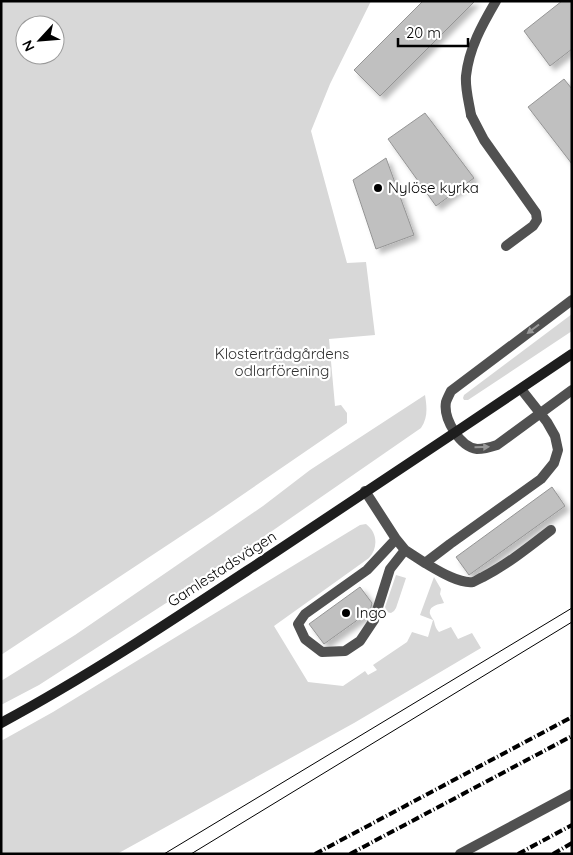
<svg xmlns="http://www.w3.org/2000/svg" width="573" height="855" font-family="Quicksand,sans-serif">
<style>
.green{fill:#d8d8d8;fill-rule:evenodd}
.building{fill:#c0c0c0;stroke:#959595;filter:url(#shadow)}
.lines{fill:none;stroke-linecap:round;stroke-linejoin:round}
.lane{stroke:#515151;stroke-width:10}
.street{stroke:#515151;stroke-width:10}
.secondary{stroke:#1e1e1e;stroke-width:10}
.tram{stroke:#000;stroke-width:1}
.rail{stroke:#000;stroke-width:4;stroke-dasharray:8 2.5 1 2.5;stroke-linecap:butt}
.oneway{fill:#979797}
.poi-dot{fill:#000;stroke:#fff;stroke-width:2}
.labels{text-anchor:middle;stroke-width:4.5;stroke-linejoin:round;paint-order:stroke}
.poi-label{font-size:15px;fill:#000;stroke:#fff;text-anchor:start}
.park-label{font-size:15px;fill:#2f2f2f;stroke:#fff}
.street-label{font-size:15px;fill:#000;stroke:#fff}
</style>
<defs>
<filter id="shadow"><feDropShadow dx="4.5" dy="4.5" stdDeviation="2.5" flood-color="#0004"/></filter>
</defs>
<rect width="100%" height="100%" fill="#fff"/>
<!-- green -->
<path class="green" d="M 1,1 L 371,1 L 330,84 L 311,131 L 347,263 L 366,262 L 375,335 L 329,339 L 335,406 L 341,405 L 347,413 L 347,423 L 213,515 L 1,655 ZM 25,25 L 55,25 L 55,55 L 25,55 Z
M 572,314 L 572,331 L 468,400 L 464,400 L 463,398 L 464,395 Z
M 425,395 C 427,407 428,418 421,428 L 191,587 L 39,685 L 1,705 L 1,681 L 75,635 L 167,572 L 263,506 L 310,470 Z
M 366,524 C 378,533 378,548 369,558 L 274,626 L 308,682 L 343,686 L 365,671 L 368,675 L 377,670 L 373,665 L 407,642 L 412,632 L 428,637 L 433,620 L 420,615 L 434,577 L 441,589 L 440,594 L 444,603 C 439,604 428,606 430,614 C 431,617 433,619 434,621 C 435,626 436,629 439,632 L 451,627 L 458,639 L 472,633 L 481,648 L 354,723 L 117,854 L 1,854 L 1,741 L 53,712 L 360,525 Z
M 396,575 L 406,578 L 396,608 L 394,611 L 391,613 L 387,612 L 385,607 Z"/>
<!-- building -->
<path class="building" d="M 423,1 L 475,1 L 380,96 L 354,70 Z
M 562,1 L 572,1 L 572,49 L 550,66 L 524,31 Z
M 564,79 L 572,89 L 572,164 L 528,107 Z
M 425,113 L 474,178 L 436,206 L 388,139 Z
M 386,158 L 414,235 L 376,249 L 353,180 Z
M 552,487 L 565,506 L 469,575 L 456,557 Z
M 360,587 L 372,603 L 370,611 L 324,644 L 309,624 Z"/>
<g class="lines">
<!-- lane -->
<path class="lane" d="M 471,115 L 484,140 L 536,213 L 537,220 L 533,226 L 506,246
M 365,491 L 396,539 L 405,550 L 425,563 L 450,544 L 541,479 L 554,463 L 558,450 L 555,436 L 547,422 L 521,389
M 396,539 L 367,570 L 305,614 L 298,624 L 305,639 L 322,652 L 345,651 L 360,641 L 374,620 L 390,569 L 405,550
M 425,563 C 437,570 459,584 473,582 C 476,581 480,578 483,577 C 508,564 529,547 551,530
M 460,854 L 572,794"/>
<!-- street -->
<path class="street" d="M 471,115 C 469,102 465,89 466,76 C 469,48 482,25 496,1
M 572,300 L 451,391 C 449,395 447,399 446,402 C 443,419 460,447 477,449 C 484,449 491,447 497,445 L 572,390"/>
<!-- secondary -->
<path class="secondary" d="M 1,723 C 96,672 186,611 277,551 C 375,486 474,420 572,354"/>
<!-- tram -->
<path class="tram" d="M 164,854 L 572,608
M 191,854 L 572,622"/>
<!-- rail -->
<path class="rail" d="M 315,854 L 572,717
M 350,854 L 572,736
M 518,854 L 572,825
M 553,854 L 572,843"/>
</g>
<!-- one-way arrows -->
<defs><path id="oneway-solid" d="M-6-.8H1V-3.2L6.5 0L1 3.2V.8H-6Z" transform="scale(1.25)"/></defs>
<g class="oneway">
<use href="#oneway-solid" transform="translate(533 329) rotate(143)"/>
<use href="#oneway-solid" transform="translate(482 447) rotate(-2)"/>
</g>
<!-- markers -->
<g class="poi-dot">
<circle cx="378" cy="188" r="5"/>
<circle cx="346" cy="613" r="5"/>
</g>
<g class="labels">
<!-- poi labels -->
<g class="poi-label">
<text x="388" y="193">Nylöse kyrka</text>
<text x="356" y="618">Ingo</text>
</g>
<!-- park labels -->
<g class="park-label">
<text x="282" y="359">Klosterträdgårdens<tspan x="282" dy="17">odlarförening</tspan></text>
</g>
<!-- street labels -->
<g class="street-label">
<text transform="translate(222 569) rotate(-33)" y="5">Gamlestadsvägen</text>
</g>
</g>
<!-- border -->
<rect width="573" height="855" fill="none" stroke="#000000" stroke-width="5"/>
<!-- north arrow -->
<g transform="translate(40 40) rotate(244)"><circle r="24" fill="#ffffff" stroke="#999999"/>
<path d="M0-4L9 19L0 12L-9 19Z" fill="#000000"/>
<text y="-8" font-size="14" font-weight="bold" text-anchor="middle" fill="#000000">N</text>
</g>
<!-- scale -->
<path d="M398 38v8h70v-8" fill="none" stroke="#000000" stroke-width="2.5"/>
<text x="406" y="38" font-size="15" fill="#000000" stroke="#ffffff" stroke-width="4" paint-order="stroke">20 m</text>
</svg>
